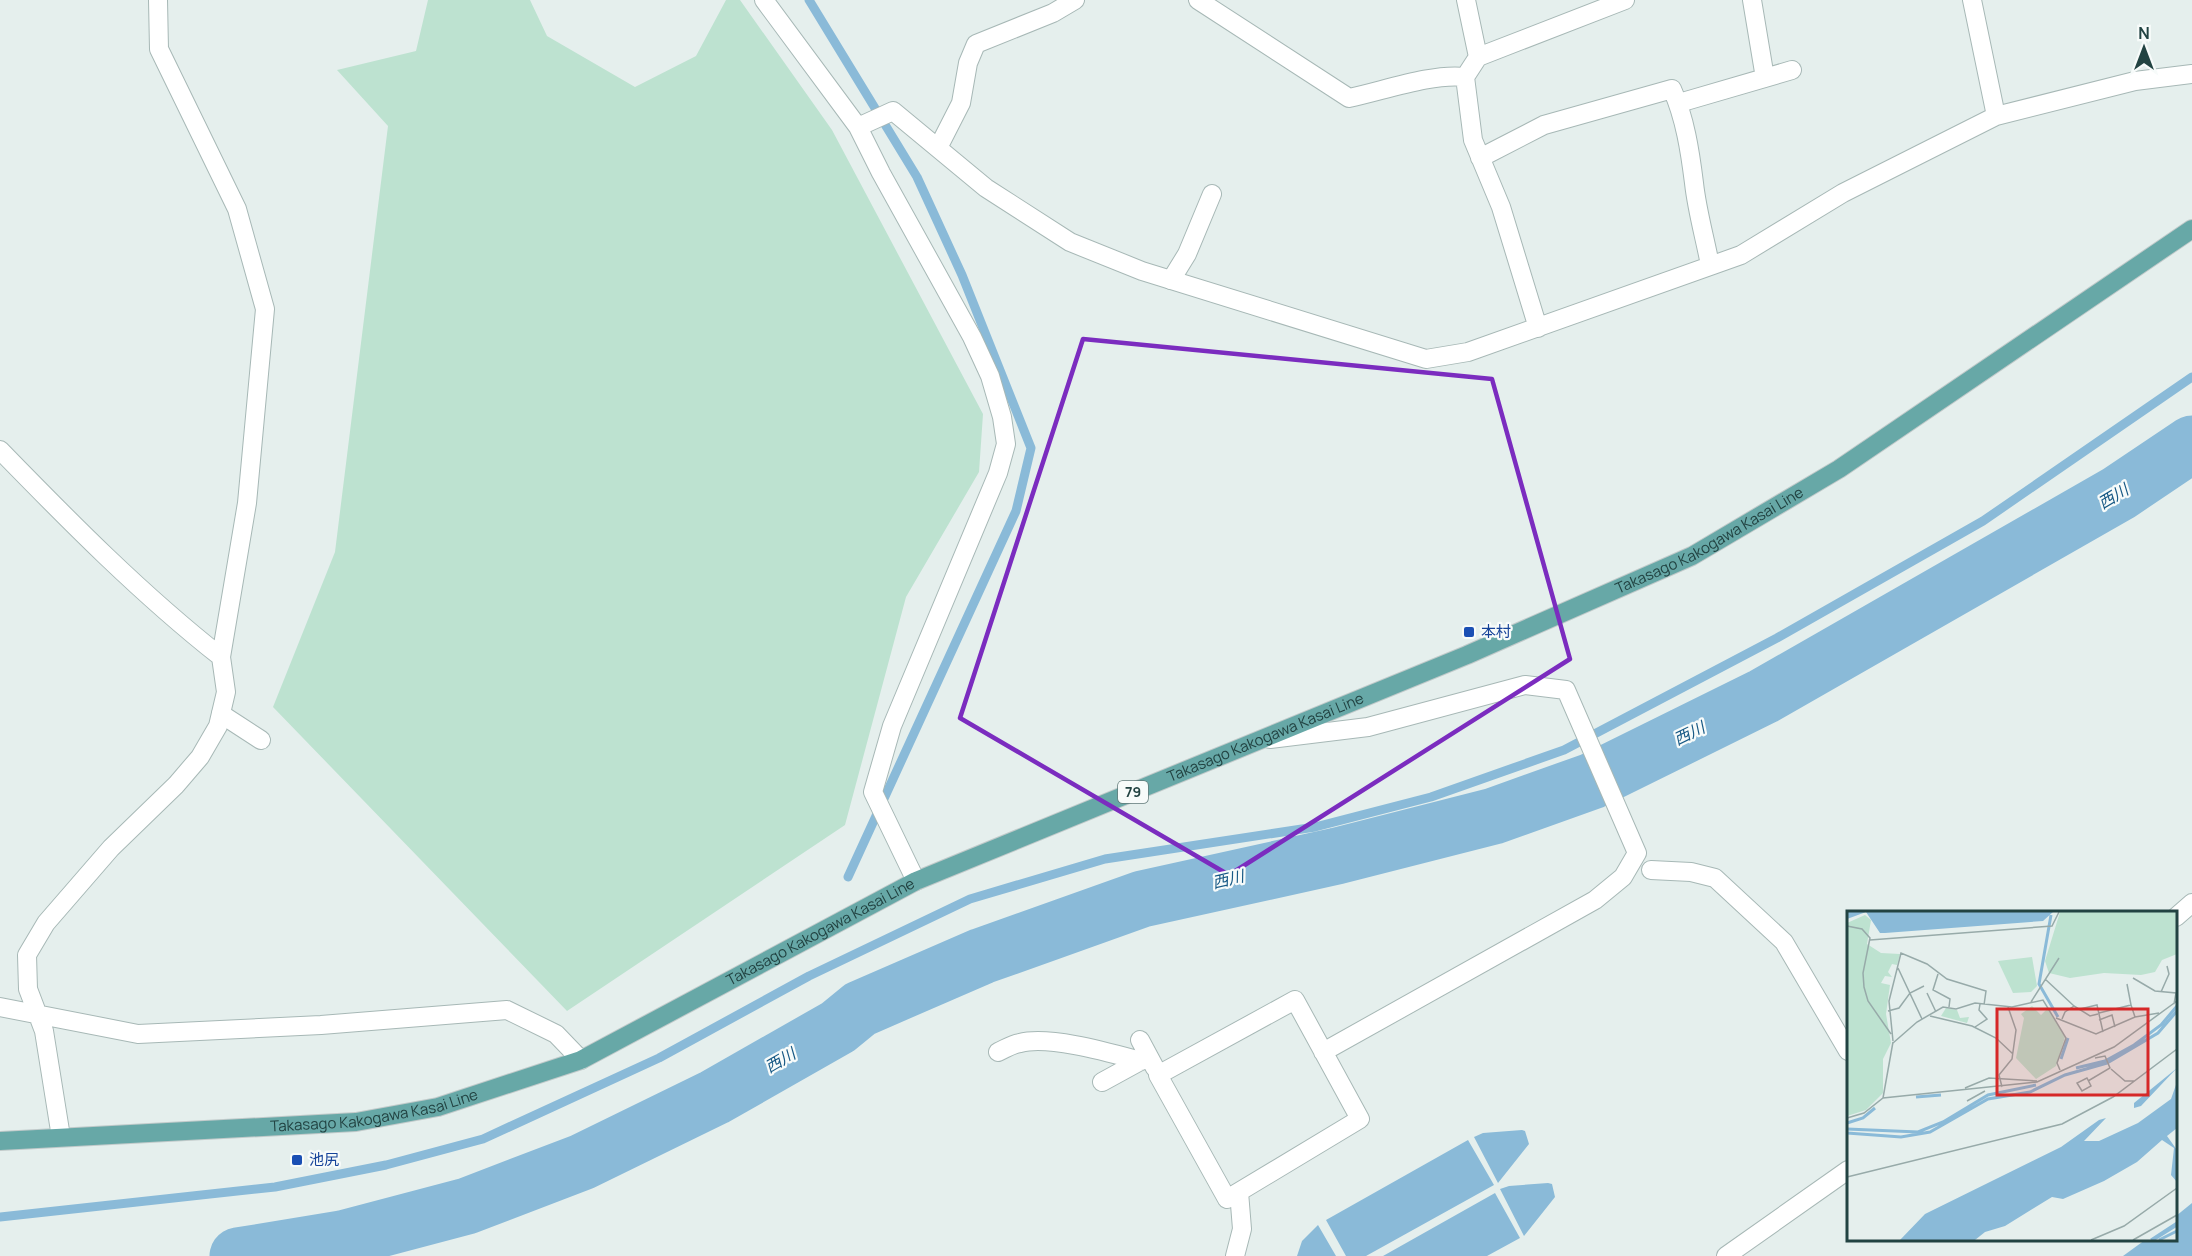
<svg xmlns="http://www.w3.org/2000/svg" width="2192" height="1256" font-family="Manrope,'Noto Sans JP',sans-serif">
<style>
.green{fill:#bde2d0}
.water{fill:#8abad8}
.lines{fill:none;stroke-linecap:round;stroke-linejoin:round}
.stream{stroke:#8abad8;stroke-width:9}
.river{stroke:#8abad8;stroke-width:57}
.service-casing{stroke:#a7b8b6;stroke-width:20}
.minor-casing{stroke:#a7b8b6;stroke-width:20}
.primary-casing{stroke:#c1caca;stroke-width:20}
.service{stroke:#fff;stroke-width:18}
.minor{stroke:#fff;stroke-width:18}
.primary{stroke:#67a8a7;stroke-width:18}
.marked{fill:none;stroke:#7b2cbf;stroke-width:4.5;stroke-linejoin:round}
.transit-dot{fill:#1a4fb4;stroke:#f7fbfa;stroke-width:2}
.labels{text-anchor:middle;stroke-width:4.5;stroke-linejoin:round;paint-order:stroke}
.shield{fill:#f7fbfa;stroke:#627a79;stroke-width:1.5}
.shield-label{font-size:14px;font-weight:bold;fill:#224342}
.street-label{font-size:15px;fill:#224342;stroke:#f7fbfa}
.transit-label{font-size:15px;fill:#164399;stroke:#f7fbfa;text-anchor:start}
.water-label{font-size:16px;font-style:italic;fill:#175985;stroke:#f7fbfa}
.inset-river{fill:none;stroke:#8abad8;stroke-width:3}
.inset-road{fill:none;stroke:#97aaa9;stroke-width:1.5}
.view{fill:#d62828;fill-opacity:0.15;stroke:#d62828;stroke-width:3}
.inset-edge{fill:none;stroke:#224342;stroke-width:3}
</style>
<rect width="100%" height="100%" fill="#e5efed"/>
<!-- green -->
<path class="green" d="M 428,0 L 530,0 L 547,36 L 635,87 L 696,56 L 726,0 L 740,0 L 832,130 L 983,414 L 979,472 L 906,597 L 845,825 L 567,1011 L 273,707 L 335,552 L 388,126 L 337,70 L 416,51 Z"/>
<!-- water -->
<path class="water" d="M 1522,1130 L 1525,1131 L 1529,1144 L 1498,1183 L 1474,1137 L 1483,1133 Z
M 1468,1140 L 1494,1185 L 1366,1256 L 1346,1256 L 1326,1220 Z
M 1548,1183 L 1552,1184 L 1555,1197 L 1524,1236 L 1500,1189 L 1509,1186 Z
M 1495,1193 L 1520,1238 L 1487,1256 L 1383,1256 Z
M 2192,1203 L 2192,1256 L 2123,1256 L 2145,1240 L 2176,1240 L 2176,1216 Z
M 1318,1225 L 1336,1256 L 1297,1256 L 1302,1241 Z"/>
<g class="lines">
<!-- stream -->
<path class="stream" d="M 809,0 L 917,177 L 962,275 L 1031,448 L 1016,511 L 848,877
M 0,1217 L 275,1187 L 386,1165 L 483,1139 L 659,1058 L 809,976 L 970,899 L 1105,859 L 1315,827 L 1431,797 L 1564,750 L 1777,638 L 1983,521 L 2192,377"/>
<!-- river -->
<path class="river" d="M 238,1256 L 342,1239 L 467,1206 L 582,1162 L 715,1097 L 838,1027 L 860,1009 L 982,956 L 1142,899 L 1337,856 L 1494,816 L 1592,781 L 1764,696 L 2119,493 L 2192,444"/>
<defs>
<path id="service" d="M 1752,0 L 1765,78
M 1679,103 L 1792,70
M 1171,280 L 1187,254 L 1212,194
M 221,714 L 261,740
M 1270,739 L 1368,727 L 1525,685 L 1566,690 L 1637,853 L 1623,877 L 1595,900 L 1323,1052
M 1651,870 L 1691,872 L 1715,878 L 1784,942 L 1848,1051
M 1295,1000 L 1360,1119 L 1227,1199 L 1158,1075 Z
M 1140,1040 L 1155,1068
M 998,1052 C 1005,1049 1012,1044 1020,1043 C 1049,1035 1111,1053 1141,1061
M 1102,1082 L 1144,1059
M 1235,1256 L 1242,1229 L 1239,1192"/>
<path id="minor" d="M 764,0 L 858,127 L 881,173 L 972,337 L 990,376 L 1002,417 L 1006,444 L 998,473 L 892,726 L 873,792 L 916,881
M 1198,0 L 1349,98 C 1383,91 1432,73 1465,77
M 1466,0 L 1478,57 L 1465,77 L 1473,140 L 1501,207 L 1538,328
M 1972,0 L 1996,116
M 1478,57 L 1625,0
M 858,127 L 893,111 L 986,188 L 1070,242 L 1142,271 L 1426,359 L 1468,352 L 1741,255 L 1843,193 L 1996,116 L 2135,81 L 2192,74
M 938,148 L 961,103 L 968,63 L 976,44 L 1053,13 L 1075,0
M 1480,158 L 1544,125 L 1672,89 C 1685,118 1690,151 1694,183 C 1697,211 1705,238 1710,265
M 0,450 C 70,522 141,594 221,657
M 2176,917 L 2192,903
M 0,1007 L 138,1034 L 321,1025 L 507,1010 L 556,1034 L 581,1060
M 61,1137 L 44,1031 L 28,989 L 27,955 L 46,923 L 111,848 L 176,785 L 200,757 L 218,726 L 226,692 L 221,657 L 247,503 L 265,309 L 237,209 L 159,49 L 158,0
M 1726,1256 L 1848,1170"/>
<g id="primary">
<path id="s1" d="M 0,1141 L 356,1122 L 438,1107 L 581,1060 L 916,881 L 1467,655 L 1692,556 L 1839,469 L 2192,229"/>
</g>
</defs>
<!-- service casing -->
<use href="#service" class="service-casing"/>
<!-- minor casing -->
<use href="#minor" class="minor-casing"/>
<!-- primary casing -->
<use href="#primary" class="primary-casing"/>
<!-- service -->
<use href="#service" class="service"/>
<!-- minor -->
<use href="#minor" class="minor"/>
<!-- primary -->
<use href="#primary" class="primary"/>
</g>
<!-- marked area -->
<path class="marked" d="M 1083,339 L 1492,379 L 1570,659 L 1229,875 L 960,718 Z"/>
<!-- markers -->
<g class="transit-dot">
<rect x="1463" y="626" width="12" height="12" rx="3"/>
<rect x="291" y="1154" width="12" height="12" rx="3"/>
</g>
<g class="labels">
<!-- shield labels -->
<rect class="shield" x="1118" y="781" width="30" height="22" rx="4.5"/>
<g class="shield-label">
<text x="1133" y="797">79</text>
</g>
<!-- street labels -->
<g class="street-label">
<text dy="5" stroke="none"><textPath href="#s1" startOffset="1834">Takasago Kakogawa Kasai Line</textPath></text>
<text dy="5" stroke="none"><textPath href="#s1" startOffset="1348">Takasago Kakogawa Kasai Line</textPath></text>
<text dy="5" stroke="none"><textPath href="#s1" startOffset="862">Takasago Kakogawa Kasai Line</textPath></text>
<text dy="5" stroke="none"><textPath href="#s1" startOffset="376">Takasago Kakogawa Kasai Line</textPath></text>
</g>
<!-- transit labels -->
<g class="transit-label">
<text x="1481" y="637">本村</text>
<text x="309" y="1165">池尻</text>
</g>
<!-- water labels -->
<g class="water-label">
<text transform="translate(2113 496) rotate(-31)" y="6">西川</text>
<text transform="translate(1689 733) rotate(-26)" y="6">西川</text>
<text transform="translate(1228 879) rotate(-13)" y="6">西川</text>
<text transform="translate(780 1060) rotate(-30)" y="6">西川</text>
</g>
</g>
<!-- overview -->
<g transform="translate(1847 911)">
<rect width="330" height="330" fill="#e5efed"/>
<path d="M 213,1 L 330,1 L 330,43 L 315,49 L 308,61 L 294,64 L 257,62 L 223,67 L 202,62 L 198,50 ZM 18,4 L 24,9 L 20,33 L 34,42 L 53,43 L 50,54 L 45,53 L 41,61 L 45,66 L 38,65 L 34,72 L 43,74 L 39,103 L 44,132 L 36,148 L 36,182 L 19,199 L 0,205 L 0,12 ZM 185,46 L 190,75 L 184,81 L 166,82 L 151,50 ZM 185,95 L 194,104 L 201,97 L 218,126 L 209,155 L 189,168 L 169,147 L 177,107 L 174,103 ZM 99,97 L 110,99 L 113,107 L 122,106 L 120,112 L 94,105 Z" fill="#bde2d0"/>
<path d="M 0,1 L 206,1 L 196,10 L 38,22 L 33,22 L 19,1 L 0,8 ZM 330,157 L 294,195 L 287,197 L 287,192 ZM 330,171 L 330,217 L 320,225 L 330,239 L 330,271 L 324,264 L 327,237 L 315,229 L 290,251 L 257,270 L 216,288 L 205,286 L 158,315 L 138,321 L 128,329 L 53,329 L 78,303 L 214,236 L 252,209 L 259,207 L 237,230 L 252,230 L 291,212 L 324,188 Z" fill="#8abad8"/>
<path class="inset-river" d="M 204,4 L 192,73 L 211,106M 214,148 L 221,127M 229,157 L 258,150 L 287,134 L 314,114 L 330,95M 69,186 L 94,184M 0,212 L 16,207 L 28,197M 0,218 L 71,221 L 96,211 L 141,184 L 189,174M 0,222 L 54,226 L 83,221 L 141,188 L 183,181 L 218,164 L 260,152 L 311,122 L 330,100M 304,329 L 330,312M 306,329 L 330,314M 312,329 L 330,320"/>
<path class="inset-road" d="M 0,15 L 15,18 L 23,27 L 16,62 L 17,76 L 21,90 L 44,123M 23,29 L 205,15 L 212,1M 51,57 L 75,108M 91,63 L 86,79 L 103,88 L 102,96M 286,67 L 308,80 L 329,82 L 327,93M 198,68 L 227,95 L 243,105 L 251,103M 280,73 L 284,94M 314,81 L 322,63 L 320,55M 80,82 L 89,101M 184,91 L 212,47M 233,98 L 250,94 L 256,121M 41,100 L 52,97 L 63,82 L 77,75M 252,102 L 284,94 L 288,106M 83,105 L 125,115 L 149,127 L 166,143M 209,107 L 249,123 L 288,106 L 312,102M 215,108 L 218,101 L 227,95M 252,109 L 265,104 L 268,116M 128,116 L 140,108 L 132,99 L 133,93M 46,130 L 42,90 L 54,42 L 80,53 L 100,68 L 139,80 L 137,94M 46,132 L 70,111 L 96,96 L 109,98 L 128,92 L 165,96 L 196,89 L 219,127 L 210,152 L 213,159M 264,158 L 278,170 L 287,170M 240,167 L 244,175 L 235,180 L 230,172 ZM 241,170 L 263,157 L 258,145 L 248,147M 155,176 L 152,164 L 165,148 L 169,119 L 161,96M 118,177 L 142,167 L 190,170M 36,187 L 46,131M 120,190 L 138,180M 0,207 L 17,202 L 36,187 L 190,171 L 267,136 L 330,90M 0,266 L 215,213 L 266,186 L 330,138M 244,329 L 277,315 L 330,277M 286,329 L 330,304"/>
<path class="view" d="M 150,98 L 301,98 L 301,184 L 150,184 Z"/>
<rect width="330" height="330" class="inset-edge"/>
</g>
<!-- north arrow -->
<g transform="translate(2144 48)" stroke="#f7fbfa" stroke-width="4.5" paint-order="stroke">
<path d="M0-4.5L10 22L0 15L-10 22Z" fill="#224342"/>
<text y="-9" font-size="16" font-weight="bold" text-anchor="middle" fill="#224342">N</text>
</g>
</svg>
